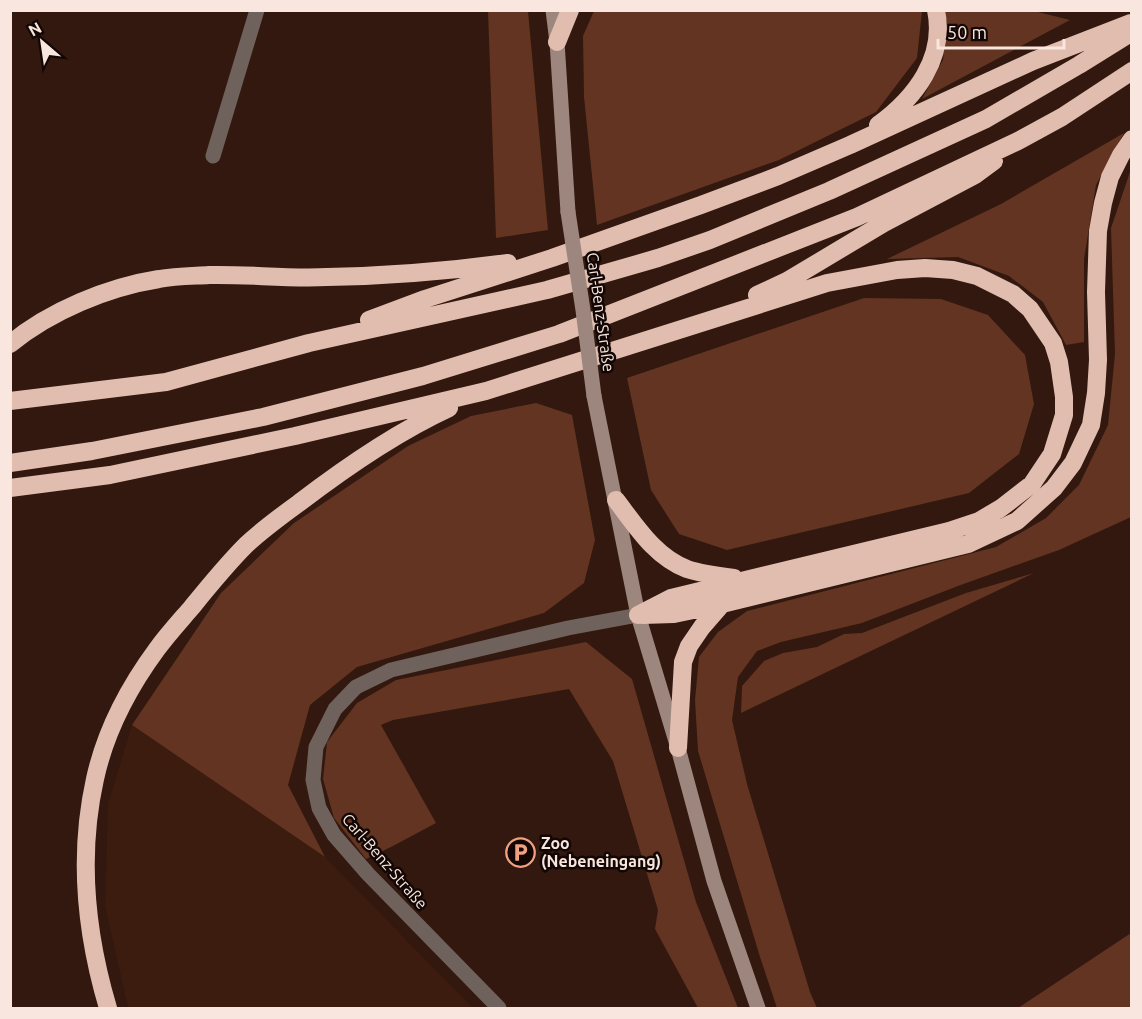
<svg xmlns="http://www.w3.org/2000/svg" width="1142" height="1019" font-family="Ubuntu,sans-serif">
<style>
.built{fill:#3b1c0e}
.green{fill:#623421}
.lines{fill:none;stroke-linecap:round;stroke-linejoin:round}
.street{stroke:#6f615c;stroke-width:15}
.secondary{stroke:#9d867d;stroke-width:15}
.highway{stroke:#e0bdaf;stroke-width:18}
.secondary-bridge{stroke:#9d867d;stroke-width:15}
.labels{text-anchor:middle;stroke-width:5;stroke-linejoin:round;paint-order:stroke}
.street-label{font-size:16px;fill:#f8e6df;stroke:#120704}
.poi-label{font-size:16px;font-weight:bold;fill:#f8e6df;stroke:#120704;text-anchor:start}
</style>
<rect width="100%" height="100%" fill="#32180e"/>
<!-- built -->
<path class="built" d="M 132,725 L 325,857 L 473,1008 L 128,1008 L 105,906 L 108,803 Z"/>
<!-- green -->
<path class="green" d="M 488,11 L 528,11 L 548,230 L 496,238 Z
M 594,11 L 594,10 L 922,11 L 917,58 L 876,112 L 779,160 L 597,225 L 584,97 L 583,36 Z
M 945,11 L 1034,11 L 1070,20 L 922,99 L 943,60 L 947,24 Z
M 1124,133 L 1096,185 L 1084,259 L 1084,342 L 1066,345 L 1043,302 L 1009,276 L 958,257 L 887,259 L 1001,204 Z
M 1131,169 L 1131,517 L 1059,550 L 958,586 L 862,623 L 781,642 L 757,651 L 738,677 L 732,720 L 747,784 L 810,992 L 817,1008 L 777,1008 L 760,957 L 698,751 L 695,700 L 699,657 L 718,632 L 747,611 L 996,547 L 1046,518 L 1079,485 L 1108,425 L 1115,354 L 1111,228 Z
M 864,298 L 941,299 L 988,315 L 1025,355 L 1034,404 L 1019,454 L 969,493 L 727,550 L 679,534 L 651,490 L 627,378 Z
M 536,403 L 572,415 L 595,540 L 584,583 L 544,613 L 357,667 L 310,705 L 288,785 L 325,857 L 132,725 L 221,593 L 294,523 L 408,446 L 471,416 Z
M 1034,573 L 741,713 L 742,686 L 764,661 L 783,653 L 817,647 L 844,634 L 862,633 L 966,593 Z
M 586,642 L 632,679 L 696,902 L 738,1008 L 698,1008 L 655,929 L 658,910 L 613,761 L 569,689 L 393,720 L 381,725 L 436,823 L 393,846 L 366,859 L 334,818 L 323,779 L 327,742 L 357,703 L 396,680 Z
M 1131,933 L 1131,1008 L 1018,1008 L 1125,937 Z"/>
<g class="lines">
<!-- street -->
<path class="street" d="M 213,156 L 257,10
M 499,1008 L 368,874 L 334,835 L 319,808 L 313,780 L 316,747 L 335,709 L 356,687 L 391,670 L 568,628 L 638,615"/>
<!-- secondary -->
<path class="secondary" d="M 553,10 L 557,42 L 568,212
M 594,396 L 638,615 L 678,748 L 714,881 L 758,1008"/>
<!-- highway -->
<path class="highway" d="M 557,42 L 570,10
M 878,125 C 915,98 946,58 936,10
M 757,295 L 787,281 L 884,223 L 975,175 L 994,161
M 369,320 L 425,299 L 552,258 L 701,205 L 778,176 L 850,145 L 1033,61 L 1131,23
M 10,344 C 50,311 108,287 159,279 C 175,276 192,276 209,275 C 248,274 287,279 327,277 C 387,276 448,271 508,263
M 10,401 L 166,382 L 309,343 L 547,290 L 658,258 L 710,240 L 829,191 L 986,119 L 1079,65 L 1132,32
M 10,463 L 92,451 L 263,417 L 423,376 L 559,334 L 857,217 L 1018,141 L 1062,117 L 1132,71
M 10,488 L 110,475 L 295,436 L 486,391 L 827,283 L 897,270 L 925,268 L 953,270 L 977,276 L 1013,294 L 1030,309 L 1053,343 L 1059,362 L 1064,397 L 1064,415 L 1052,454 L 1032,484 L 1001,508 L 979,521 L 949,531 L 671,598 L 638,615
M 616,500 C 636,526 655,557 687,569 C 702,574 718,576 734,578
M 642,615 L 674,614 L 722,604 L 968,544 L 1017,521 L 1054,488 L 1073,463 L 1091,425 L 1096,393 L 1098,360 L 1096,292 L 1098,231 L 1103,203 L 1110,177 L 1121,155 L 1132,139
M 678,748 L 683,662 L 689,646 L 702,627 L 722,604
M 108,1008 C 86,934 78,855 95,779 C 105,733 129,687 157,649 C 168,634 180,621 192,607 C 209,586 227,564 246,545 C 262,530 281,516 299,503 C 346,467 395,433 449,408"/>
<!-- secondary-bridge -->
<path class="secondary-bridge" d="M 568,212 L 583,310 L 594,396"/>
</g>
<!-- icons -->
<defs>
<symbol id="parking-ring" viewBox="-11 -11 22 22"><circle r="9.5" fill="#120704" stroke="#f2a080" stroke-width="1.5"/><path d="M-3.5-5.5H1a3.5 3.5 0 0 1 0 7H-1V5.5H-3.5ZM-1-3.4V-.6H.8a1.4 1.4 0 0 0 0-2.8Z" fill="#f2a080"/></symbol>
</defs>
<g fill-rule="evenodd">
<use href="#parking-ring" x="504" y="836" width="33" height="33"/>
</g>
<g class="labels">
<!-- street labels -->
<g class="street-label">
<text transform="translate(601 312) rotate(82)" y="6">Carl-Benz-Straße</text>
<text transform="translate(385 861) rotate(49)" y="6">Carl-Benz-Straße</text>
</g>
<!-- poi labels -->
<g class="poi-label">
<text x="541" y="849">Zoo<tspan x="541" dy="18">(Nebeneingang)</tspan></text>
</g>
</g>
<!-- border -->
<rect width="1142" height="1019" fill="none" stroke="#f8e6df" stroke-width="24"/>
<!-- north arrow -->
<g transform="translate(42 42) rotate(331)" stroke="#120704" stroke-width="4.5" paint-order="stroke">
<path d="M0-4.5L10 22L0 15L-10 22Z" fill="#f8e6df"/>
<text y="-9" font-size="16" font-weight="bold" text-anchor="middle" fill="#f8e6df">N</text>
</g>
<!-- scale -->
<path d="M938 39v9h126v-9" fill="none" stroke="#f8e6df" stroke-width="3"/>
<text x="947" y="39" font-size="18" fill="#f8e6df" stroke="#120704" stroke-width="4.5" paint-order="stroke">50 m</text>
</svg>
